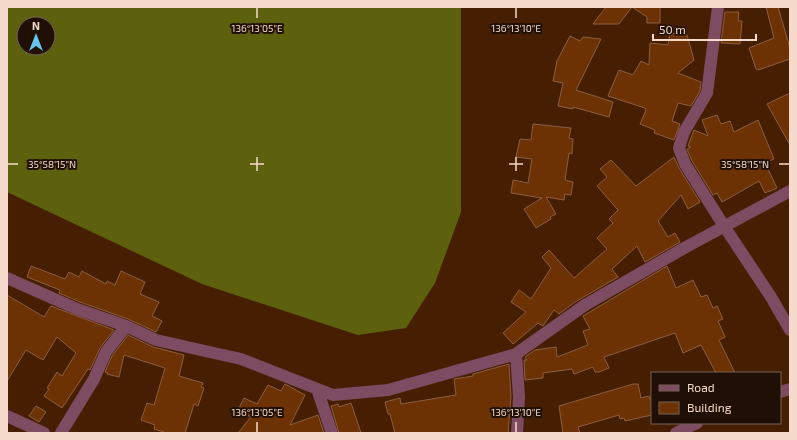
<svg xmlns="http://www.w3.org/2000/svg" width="797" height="440" font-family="'Exo 2',sans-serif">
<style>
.forest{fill:#5d600c;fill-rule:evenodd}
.building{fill:#6d3203;stroke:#8b5e43}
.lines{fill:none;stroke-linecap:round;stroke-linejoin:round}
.street{stroke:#7d4b62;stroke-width:12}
.ticks{fill:none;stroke:#f6dbcc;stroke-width:1.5}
.ticks-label{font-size:10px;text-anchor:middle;fill:#f6dbcc;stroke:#200f05;stroke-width:4;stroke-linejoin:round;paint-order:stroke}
</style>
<rect width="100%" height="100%" fill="#461f03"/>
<!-- forest -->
<path class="forest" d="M 7,7 L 461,7 L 461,212 L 435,283 L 406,328 L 358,335 L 202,284 L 7,192 ZM 24,24 L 48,24 L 48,48 L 24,48 Z"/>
<!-- building -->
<path class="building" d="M 606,7 L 660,7 L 660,23 L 647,23 L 647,17 L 632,7 L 619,24 L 593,24 Z
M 766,7 L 778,7 L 790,48 L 790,59 L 758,70 L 756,69 L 749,48 L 774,38 Z
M 725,12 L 739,12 L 738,21 L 742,21 L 740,44 L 721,43 Z
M 670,33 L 687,35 L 694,60 L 678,73 L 701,82 L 700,91 L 691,106 L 678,103 L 672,121 L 680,124 L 674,140 L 654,133 L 655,130 L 640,124 L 646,110 L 645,108 L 608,96 L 619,70 L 633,75 L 641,61 L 649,65 L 650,43 L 668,45 Z
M 570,36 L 580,41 L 583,37 L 601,39 L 576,90 L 613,102 L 609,117 L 573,107 L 573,109 L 558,106 L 563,83 L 553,81 L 557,61 Z
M 790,93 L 790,145 L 767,104 Z
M 717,115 L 721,124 L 730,121 L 734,132 L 758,120 L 774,159 L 765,163 L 777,188 L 765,193 L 759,181 L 722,202 L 717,193 L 713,195 L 692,161 L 687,149 L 691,147 L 688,146 L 694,130 L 708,136 L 702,120 Z
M 533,124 L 571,128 L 569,138 L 573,139 L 572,154 L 569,153 L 565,180 L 573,182 L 571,195 L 565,194 L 564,200 L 546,197 L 556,214 L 550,217 L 551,219 L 536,228 L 524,209 L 542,198 L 511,193 L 513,180 L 528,183 L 532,159 L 516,157 L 520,139 L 531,140 Z
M 674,157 L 679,168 L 700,202 L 688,209 L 681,195 L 658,221 L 668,237 L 675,233 L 680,242 L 645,262 L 637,246 L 612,269 L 618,277 L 575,302 L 559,314 L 554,310 L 543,326 L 538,323 L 513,344 L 503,333 L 526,312 L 511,302 L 519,290 L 531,299 L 551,268 L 542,257 L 549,250 L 574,278 L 607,249 L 597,238 L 613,223 L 609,219 L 618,210 L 597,186 L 607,177 L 600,169 L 611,160 L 636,186 Z
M 31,266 L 65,279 L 69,272 L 79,277 L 82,271 L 106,284 L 107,281 L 115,285 L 121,271 L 145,282 L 140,294 L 159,302 L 152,316 L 162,321 L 156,332 L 128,319 L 80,302 L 59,293 L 60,290 L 27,277 Z
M 667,266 L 676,288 L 693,280 L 701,297 L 707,295 L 713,308 L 717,306 L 723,319 L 718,321 L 725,337 L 719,340 L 735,373 L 716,373 L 701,345 L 683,353 L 675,333 L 604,357 L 609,368 L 599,372 L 595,372 L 593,367 L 574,374 L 572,369 L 543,373 L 543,378 L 525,380 L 524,360 L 527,360 L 525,357 L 535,350 L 556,347 L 557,357 L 588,345 L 583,331 L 590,329 L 583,316 Z
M 7,295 L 44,317 L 51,306 L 114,330 L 100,348 L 90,370 L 88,369 L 62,408 L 44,396 L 49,389 L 47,388 L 57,372 L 62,376 L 76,353 L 57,337 L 43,360 L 26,350 L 7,381 Z
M 128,335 L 153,347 L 184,355 L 179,376 L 203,383 L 201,387 L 204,388 L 198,406 L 194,404 L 185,433 L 167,433 L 154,429 L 155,425 L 141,420 L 147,403 L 154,405 L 165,368 L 124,355 L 119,377 L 107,374 L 107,372 L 105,372 L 112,356 Z
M 509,364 L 511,397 L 508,433 L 395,433 L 390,414 L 388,414 L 385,402 L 400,398 L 401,404 L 456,395 L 454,379 L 473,376 L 473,374 Z
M 285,384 L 305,395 L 290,425 L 318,415 L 324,433 L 238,433 L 251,417 L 238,410 L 244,398 L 257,404 L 268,385 L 281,391 Z
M 633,384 L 638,384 L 641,398 L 649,396 L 650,399 L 652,398 L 652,415 L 625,421 L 624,418 L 620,419 L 619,415 L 578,427 L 580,433 L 563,433 L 559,406 Z
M 351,403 L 361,433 L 339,433 L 331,406 L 338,404 L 339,407 Z
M 36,406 L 46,412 L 39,422 L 29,416 Z"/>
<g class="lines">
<!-- street -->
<path class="street" d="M 718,7 L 707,93 L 684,132 L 679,148 L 685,164 L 724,226 L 771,297 L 790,330
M 7,278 L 77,309 L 126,326 L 156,340 L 241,359 L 333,395 L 388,390 L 516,354 L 585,305 L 686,247 L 790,191
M 516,354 L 519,397 L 517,433
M 317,389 L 332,433
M 780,392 L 790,389
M 7,416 L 44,433
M 61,433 L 94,379 L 106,352 L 126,326
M 676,433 L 697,423"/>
</g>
<!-- ticks -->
<path class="ticks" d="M 257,8 L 257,18M 516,8 L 516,18M 257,157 L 257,171M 516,157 L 516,171M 8,164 L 18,164M 250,164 L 264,164M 509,164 L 523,164M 779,164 L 789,164M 257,422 L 257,432M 516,422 L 516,432"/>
<g class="ticks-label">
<text x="257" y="32">136°13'05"E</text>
<text x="516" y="32">136°13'10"E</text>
<text x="52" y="168">35°58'15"N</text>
<text x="745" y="168">35°58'15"N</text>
<text x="257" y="416">136°13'05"E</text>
<text x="516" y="416">136°13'10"E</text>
</g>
<!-- border -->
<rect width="797" height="440" fill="none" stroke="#f6dbcc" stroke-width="16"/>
<!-- legend -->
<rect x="651" y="372" width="130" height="52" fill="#200f05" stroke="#766155"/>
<rect x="659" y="385" width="20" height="6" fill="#7d4b62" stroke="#766155"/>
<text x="687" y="392" font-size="12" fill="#f6dbcc">Road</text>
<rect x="659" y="402" width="20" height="12" fill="#6d3203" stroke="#766155"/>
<text x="687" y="412" font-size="12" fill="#f6dbcc">Building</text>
<!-- north arrow -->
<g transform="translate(36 36)"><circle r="19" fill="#200f05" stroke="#766155"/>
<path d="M0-3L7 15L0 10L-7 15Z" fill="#68c4f0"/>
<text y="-6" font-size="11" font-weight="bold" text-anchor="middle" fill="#f6dbcc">N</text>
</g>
<!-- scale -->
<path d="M653 34v6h103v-6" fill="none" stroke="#f6dbcc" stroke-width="2"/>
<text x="659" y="34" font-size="12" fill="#f6dbcc" stroke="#200f05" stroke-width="3" paint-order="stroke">50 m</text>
</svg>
